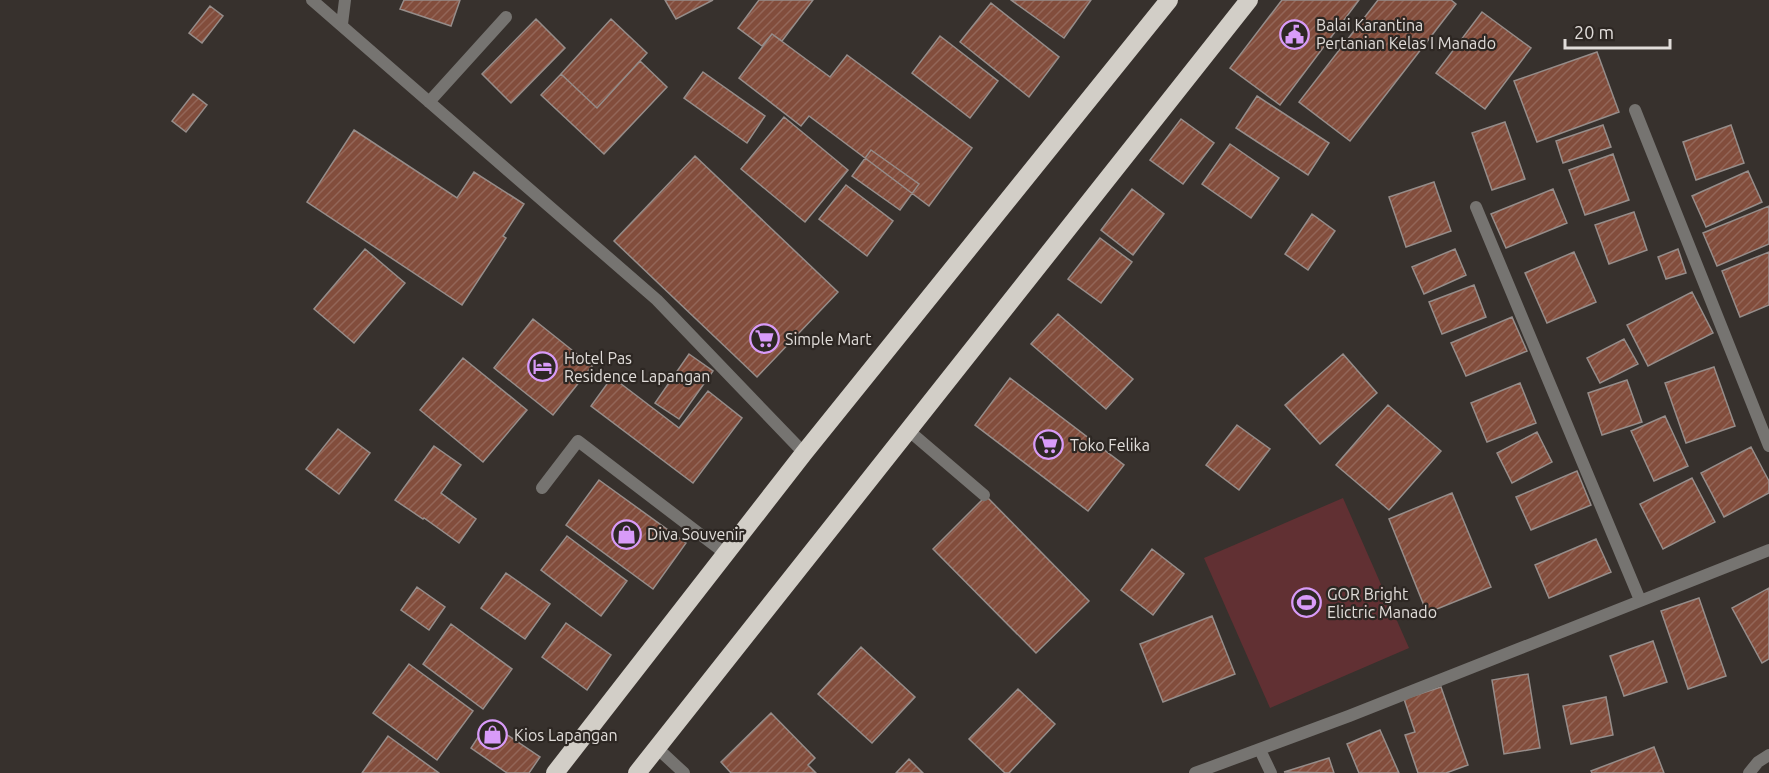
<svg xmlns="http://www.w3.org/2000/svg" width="1769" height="773" font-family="Ubuntu,sans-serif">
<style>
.green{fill:#613033}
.building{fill:url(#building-hatch);stroke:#968d8a;stroke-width:1.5}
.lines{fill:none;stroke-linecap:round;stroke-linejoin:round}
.lane{stroke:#767471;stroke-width:12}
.street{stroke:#767471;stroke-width:12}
.highway{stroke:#d2cec7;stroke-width:18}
.labels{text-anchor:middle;stroke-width:4.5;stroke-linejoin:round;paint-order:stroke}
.poi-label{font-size:16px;fill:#e1ddda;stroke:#2d2723;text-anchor:start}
</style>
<defs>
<pattern id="building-hatch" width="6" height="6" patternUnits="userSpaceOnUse" patternTransform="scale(1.5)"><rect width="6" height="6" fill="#824d3c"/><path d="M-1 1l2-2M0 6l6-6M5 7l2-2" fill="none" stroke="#936658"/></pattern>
</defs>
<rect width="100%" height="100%" fill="#37312d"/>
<!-- green -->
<path class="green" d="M 1343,498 L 1409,648 L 1270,708 L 1204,558 Z"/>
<!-- building -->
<path class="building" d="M 404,0 L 460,0 L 451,26 L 400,9 Z
M 665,0 L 713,0 L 676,19 Z
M 759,0 L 813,0 L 782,41 L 772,34 L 762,46 L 738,28 Z
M 1011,0 L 1091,0 L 1064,38 Z
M 1282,0 L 1359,0 L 1280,105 L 1230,68 Z
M 1378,0 L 1451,0 L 1456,4 L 1350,141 L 1299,102 Z
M 991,3 L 1059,57 L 1029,97 L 960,42 Z
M 210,6 L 223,16 L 202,43 L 189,33 Z
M 1482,12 L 1531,48 L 1485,109 L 1436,73 Z
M 536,19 L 565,48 L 511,103 L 482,74 Z
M 611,19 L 647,53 L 597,108 L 561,74 Z
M 772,34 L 830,77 L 847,55 L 972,148 L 929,206 L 809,116 L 801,126 L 739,78 Z
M 940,36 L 998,81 L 970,118 L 912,73 Z
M 1597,52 L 1619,112 L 1537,142 L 1514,81 Z
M 640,61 L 667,87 L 604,154 L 541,95 L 561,74 L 597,108 Z
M 703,72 L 765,116 L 747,143 L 684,98 Z
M 193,94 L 207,105 L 186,132 L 172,121 Z
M 1257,96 L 1329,143 L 1308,175 L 1236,128 Z
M 784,117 L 848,170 L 805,222 L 741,169 Z
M 1181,119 L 1214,143 L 1183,184 L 1150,160 Z
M 1505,122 L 1525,179 L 1492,190 L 1472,133 Z
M 1603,125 L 1611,147 L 1563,163 L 1556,141 Z
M 1731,125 L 1744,163 L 1696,180 L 1683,142 Z
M 354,130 L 457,198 L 474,172 L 524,204 L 503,236 L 506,238 L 462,305 L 307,202 Z
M 1230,144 L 1279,178 L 1251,218 L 1202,184 Z
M 871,150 L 919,184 L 900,210 L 852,176 Z
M 1613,154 L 1629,200 L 1585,215 L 1569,170 Z
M 695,156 L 838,292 L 757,377 L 614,241 Z
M 1748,171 L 1762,202 L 1706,227 L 1692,196 Z
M 1434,182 L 1451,231 L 1406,247 L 1389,197 Z
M 846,185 L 893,221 L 867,256 L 819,219 Z
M 1132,189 L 1164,214 L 1133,255 L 1101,230 Z
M 1553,189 L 1567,223 L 1506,248 L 1491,214 Z
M 1769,206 L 1769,244 L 1717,266 L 1703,233 Z
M 1634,212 L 1647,250 L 1609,264 L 1595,225 Z
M 1312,214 L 1335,231 L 1308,270 L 1285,254 Z
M 1100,238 L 1132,262 L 1101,303 L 1068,279 Z
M 365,249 L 405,283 L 354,343 L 314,309 Z
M 1455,249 L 1466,275 L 1424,294 L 1412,267 Z
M 1678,249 L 1686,273 L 1666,279 L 1658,257 Z
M 1574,252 L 1596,302 L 1547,323 L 1525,273 Z
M 1769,252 L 1769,305 L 1740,317 L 1722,271 Z
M 1474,285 L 1486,317 L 1442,334 L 1429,302 Z
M 1692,292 L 1713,333 L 1648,366 L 1627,325 Z
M 1058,314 L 1133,379 L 1106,409 L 1031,344 Z
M 1512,317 L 1527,351 L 1466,376 L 1451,343 Z
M 533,319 L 592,366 L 553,415 L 494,368 Z
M 1624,339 L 1638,364 L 1600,383 L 1587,358 Z
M 689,354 L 713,371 L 679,419 L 655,403 Z
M 1343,354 L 1377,393 L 1320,444 L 1285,405 Z
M 463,358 L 527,410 L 483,462 L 420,410 Z
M 1714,367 L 1735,426 L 1686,443 L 1665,383 Z
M 612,377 L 679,428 L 708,391 L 742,418 L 693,483 L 591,406 Z
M 1010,378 L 1124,465 L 1088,511 L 975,425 Z
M 1627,380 L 1642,422 L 1602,435 L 1588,393 Z
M 1520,383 L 1536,423 L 1487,442 L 1471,403 Z
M 1388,405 L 1441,451 L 1389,510 L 1336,465 Z
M 1665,416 L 1688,466 L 1654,481 L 1631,431 Z
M 1237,425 L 1270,449 L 1239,490 L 1206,465 Z
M 338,429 L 370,453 L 339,494 L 306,469 Z
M 1537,432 L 1552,462 L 1512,483 L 1497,453 Z
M 434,446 L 461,465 L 441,493 L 476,519 L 459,543 L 424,518 L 423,519 L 395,500 Z
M 1751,447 L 1769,481 L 1769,493 L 1724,517 L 1701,473 Z
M 1577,471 L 1591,505 L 1531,530 L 1516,497 Z
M 1692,478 L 1715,522 L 1663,549 L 1640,504 Z
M 599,480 L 686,543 L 653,589 L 566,525 Z
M 1452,493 L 1491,587 L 1427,613 L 1389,519 Z
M 986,496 L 1089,601 L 1036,653 L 933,549 Z
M 567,536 L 627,581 L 601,616 L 541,570 Z
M 1596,539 L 1611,572 L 1549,598 L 1535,565 Z
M 1152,549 L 1184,574 L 1153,615 L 1121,590 Z
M 506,573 L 550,604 L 525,639 L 481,608 Z
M 417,587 L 445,607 L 429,630 L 401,610 Z
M 1769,588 L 1769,659 L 1762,663 L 1732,608 Z
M 1699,598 L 1726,676 L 1688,689 L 1661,611 Z
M 1212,616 L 1235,674 L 1163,702 L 1140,644 Z
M 566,623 L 611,655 L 587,690 L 542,657 Z
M 451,624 L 512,669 L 483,709 L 423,664 Z
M 1653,641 L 1667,682 L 1624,696 L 1610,656 Z
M 861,647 L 915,697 L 872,743 L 818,694 Z
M 409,664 L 473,711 L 437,760 L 373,713 Z
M 1528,674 L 1540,748 L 1504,754 L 1492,680 Z
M 1441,687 L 1468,765 L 1446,773 L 1418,773 L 1405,735 L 1415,732 L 1404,699 Z
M 1018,689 L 1055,724 L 1009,773 L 1005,773 L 969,739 Z
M 1606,697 L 1613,735 L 1571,744 L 1563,706 Z
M 771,713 L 815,758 L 808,765 L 816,773 L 731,773 L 721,762 Z
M 488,722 L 540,757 L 529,773 L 507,773 L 471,748 Z
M 1380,730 L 1399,773 L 1359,773 L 1347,744 Z
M 388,736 L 439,773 L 362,773 Z
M 1654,747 L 1664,773 L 1592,773 L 1591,771 Z
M 1329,758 L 1334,773 L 1284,772 Z
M 909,759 L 923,773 L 896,773 Z"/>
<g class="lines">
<!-- lane -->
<path class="lane" d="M 908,430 L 984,495
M 542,488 L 578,441 L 726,554"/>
<!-- street -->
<path class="street" d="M 312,0 L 657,300 L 804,453
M 342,24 L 345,0
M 429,102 L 506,17
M 1635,110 L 1769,446
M 1476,207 L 1640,600
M 657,748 L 684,773
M 1260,750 L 1271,773
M 1195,773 L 1349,716 L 1769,550
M 1749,773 L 1758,762 L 1769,755"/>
<!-- highway -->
<path class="highway" d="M 555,773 L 804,453 L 1169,0
M 637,773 L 1249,0"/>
</g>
<!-- icons -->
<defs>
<symbol id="civic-ring" viewBox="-11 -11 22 22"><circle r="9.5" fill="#2d2723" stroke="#d89bf8" stroke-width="1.5"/><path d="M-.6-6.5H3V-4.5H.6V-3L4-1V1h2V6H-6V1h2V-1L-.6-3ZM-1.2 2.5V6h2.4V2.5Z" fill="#d89bf8"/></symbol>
<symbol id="supermarket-ring" viewBox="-11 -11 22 22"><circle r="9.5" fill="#2d2723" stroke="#d89bf8" stroke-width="1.5"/><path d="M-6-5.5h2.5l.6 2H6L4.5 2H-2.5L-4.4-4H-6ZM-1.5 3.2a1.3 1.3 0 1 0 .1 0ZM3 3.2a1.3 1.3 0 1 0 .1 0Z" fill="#d89bf8"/></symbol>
<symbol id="hotel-ring" viewBox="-11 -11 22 22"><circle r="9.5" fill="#2d2723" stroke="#d89bf8" stroke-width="1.5"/><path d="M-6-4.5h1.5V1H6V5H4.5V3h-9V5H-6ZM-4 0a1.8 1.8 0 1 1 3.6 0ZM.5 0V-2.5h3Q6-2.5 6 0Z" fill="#d89bf8"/></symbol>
<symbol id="shop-ring" viewBox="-11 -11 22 22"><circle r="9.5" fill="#2d2723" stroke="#d89bf8" stroke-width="1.5"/><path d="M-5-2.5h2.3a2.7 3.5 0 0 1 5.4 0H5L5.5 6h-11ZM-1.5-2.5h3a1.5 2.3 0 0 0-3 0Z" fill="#d89bf8"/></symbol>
<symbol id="stadium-ring" viewBox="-11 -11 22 22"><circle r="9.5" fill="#2d2723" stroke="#d89bf8" stroke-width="1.5"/><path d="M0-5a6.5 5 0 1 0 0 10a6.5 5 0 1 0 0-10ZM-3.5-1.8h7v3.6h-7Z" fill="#d89bf8"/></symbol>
</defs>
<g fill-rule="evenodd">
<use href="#civic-ring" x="1278" y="18" width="33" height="33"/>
<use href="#supermarket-ring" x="748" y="322" width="33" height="33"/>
<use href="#hotel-ring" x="526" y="350" width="33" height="33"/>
<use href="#supermarket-ring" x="1032" y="428" width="33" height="33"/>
<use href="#shop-ring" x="610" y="518" width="33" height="33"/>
<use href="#stadium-ring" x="1290" y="586" width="33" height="33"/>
<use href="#shop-ring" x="476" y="718" width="33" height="33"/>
</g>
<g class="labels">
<!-- poi labels -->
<g class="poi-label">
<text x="1316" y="31">Balai Karantina<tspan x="1316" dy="18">Pertanian Kelas I Manado</tspan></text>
<text x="785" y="345">Simple Mart</text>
<text x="564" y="364">Hotel Pas<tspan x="564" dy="18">Residence Lapangan</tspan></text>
<text x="1070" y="451">Toko Felika</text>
<text x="647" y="540">Diva Souvenir</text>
<text x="1327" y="600">GOR Bright<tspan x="1327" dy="18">Elictric Manado</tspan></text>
<text x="514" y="741">Kios Lapangan</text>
</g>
</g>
<!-- scale -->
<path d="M1565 39v9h105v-9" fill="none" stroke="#e1ddda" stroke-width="3"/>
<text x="1574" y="39" font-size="18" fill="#e1ddda" stroke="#2d2723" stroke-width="4.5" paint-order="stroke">20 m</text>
</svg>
